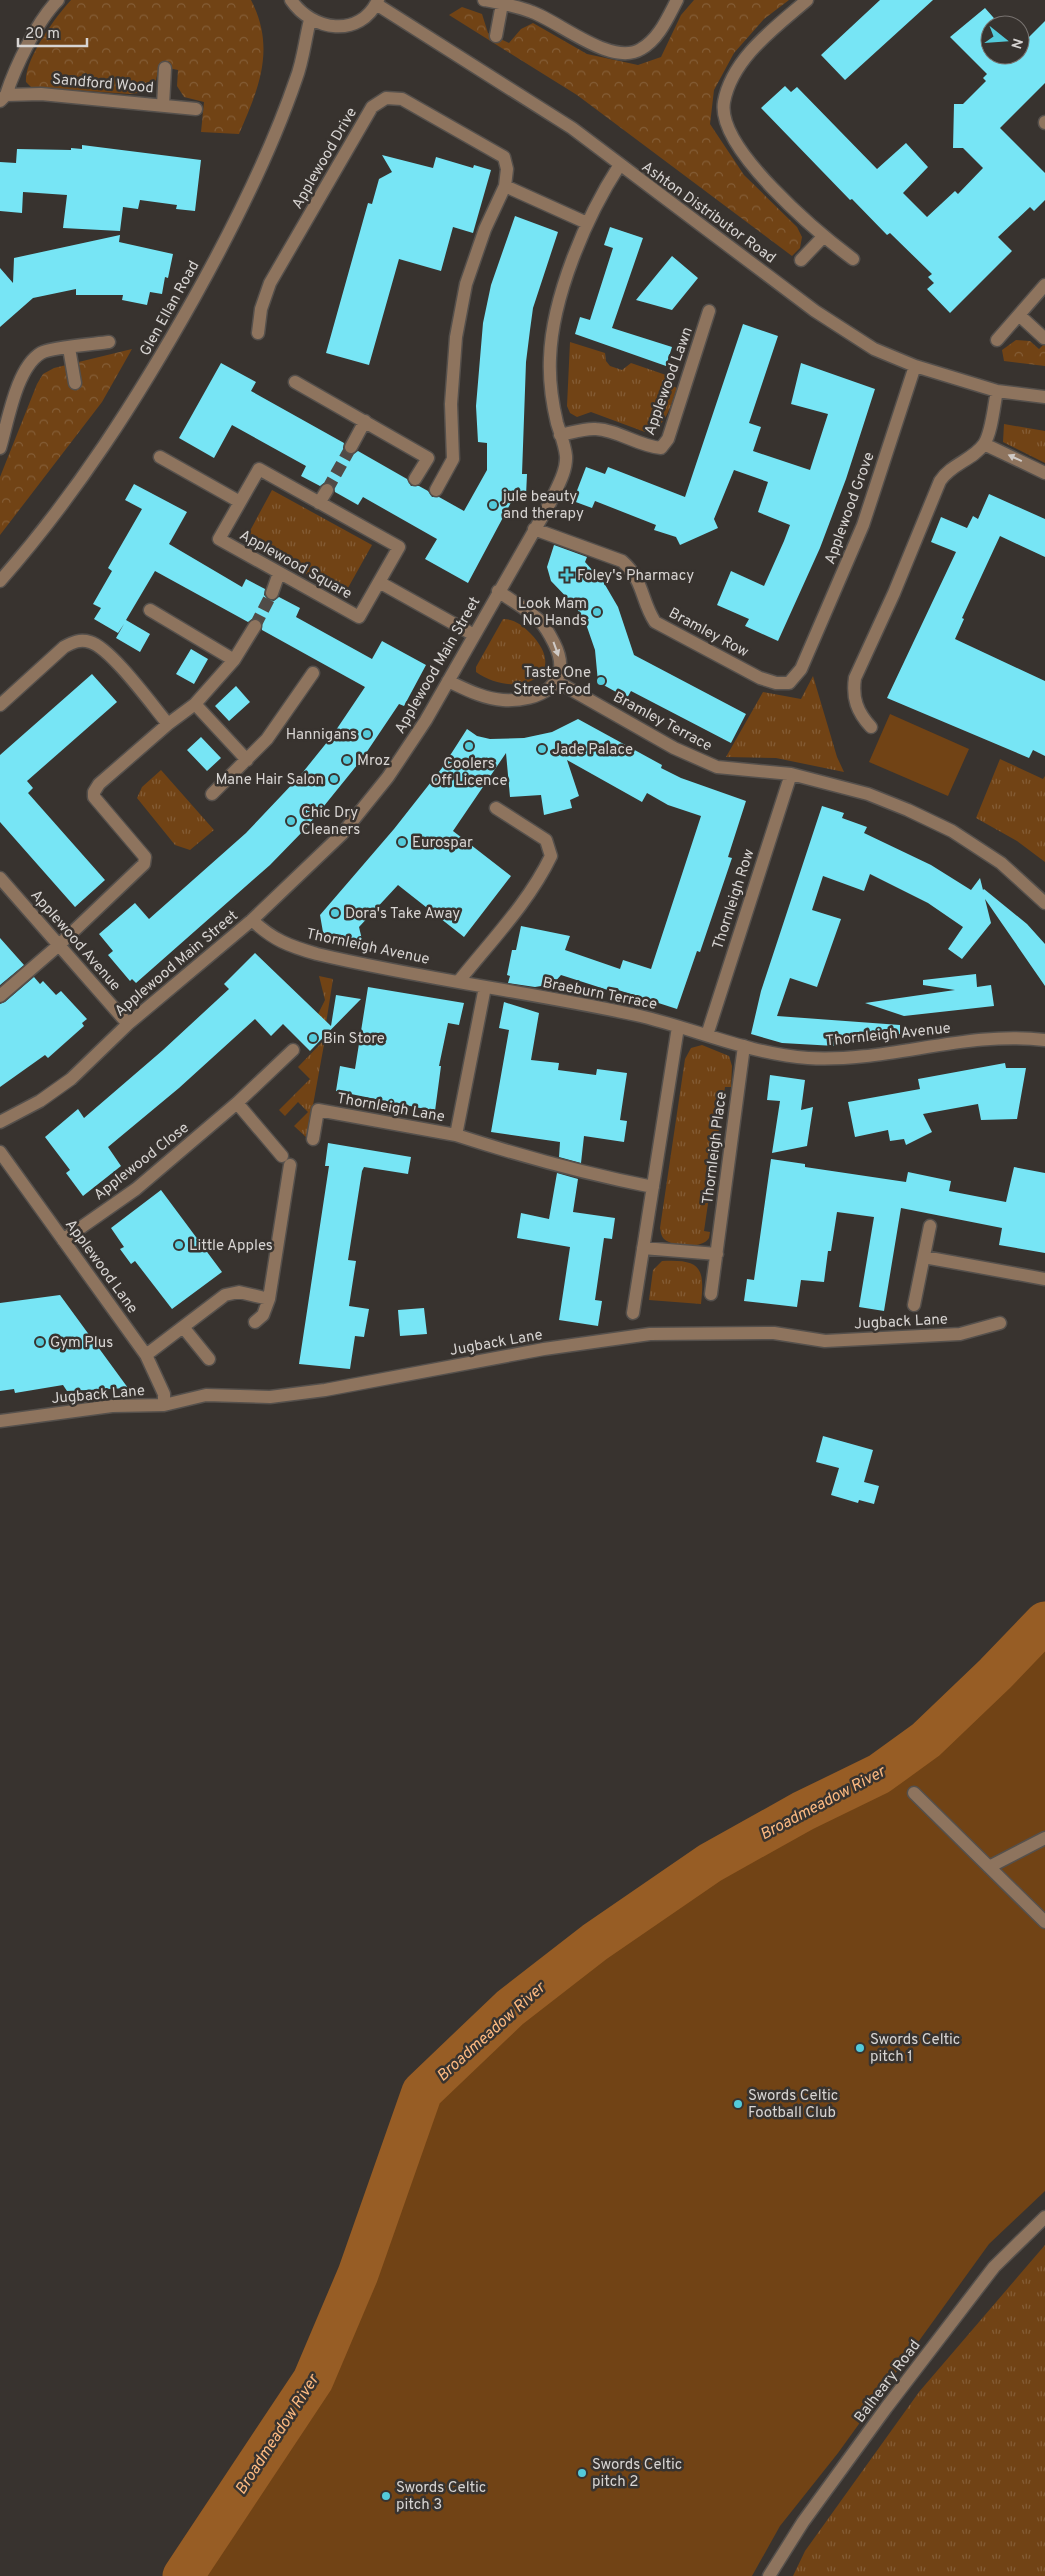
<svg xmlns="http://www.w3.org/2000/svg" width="1045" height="2576" font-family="Overpass,sans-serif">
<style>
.grass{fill:url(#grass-tufts)}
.forest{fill:url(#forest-crowns)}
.garden{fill:#714315}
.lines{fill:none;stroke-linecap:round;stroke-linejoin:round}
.river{stroke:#975d25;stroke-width:41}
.building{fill:#77e5f5}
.minor-tunnel{stroke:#504b47;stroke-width:12;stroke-dasharray:12 6;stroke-linecap:butt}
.minor-casing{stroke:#55504c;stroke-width:15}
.minor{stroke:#8e745e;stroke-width:12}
.oneway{fill:#d0cac6}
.poi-dot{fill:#53cbdb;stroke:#38332f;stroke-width:2}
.labels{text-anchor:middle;stroke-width:5;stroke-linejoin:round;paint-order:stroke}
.street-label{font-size:15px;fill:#d7d4d2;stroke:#38332f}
.poi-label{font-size:15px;fill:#d7d4d2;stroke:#38332f;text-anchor:start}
.water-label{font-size:16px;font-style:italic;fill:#fdba81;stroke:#38332f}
</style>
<defs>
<pattern id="grass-tufts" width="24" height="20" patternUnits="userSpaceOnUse" patternTransform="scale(1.25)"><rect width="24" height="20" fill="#714315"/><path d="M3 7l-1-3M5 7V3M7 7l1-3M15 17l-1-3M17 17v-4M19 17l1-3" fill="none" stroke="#845d36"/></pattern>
<pattern id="forest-crowns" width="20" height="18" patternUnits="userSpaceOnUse" patternTransform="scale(1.25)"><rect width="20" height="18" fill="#714315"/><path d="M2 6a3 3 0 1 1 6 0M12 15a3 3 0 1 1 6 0" fill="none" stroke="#845d36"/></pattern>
</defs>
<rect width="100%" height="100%" fill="#38332f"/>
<!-- grass -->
<path class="grass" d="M 570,342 L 605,353 L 606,361 L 610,366 L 622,370 L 631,363 L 666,375 L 665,382 L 677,388 C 670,406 667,428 645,432 L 591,412 L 577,417 L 570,413 L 567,406 Z
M 1004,424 L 1045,431 L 1045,463 L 1003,442 Z
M 272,490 L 372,545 L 344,595 L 245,540 Z
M 503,619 C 514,619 522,625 530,633 C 573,677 516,700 476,672 L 476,667 Z
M 813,676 L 837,757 L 844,772 L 776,758 L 726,757 L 763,692 L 801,699 Z
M 1000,759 L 1043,779 L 1045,776 L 1045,862 L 1017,841 L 976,818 Z
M 161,770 L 214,830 L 190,850 L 175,845 L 137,798 L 142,787 Z
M 319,976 L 333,979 L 325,1030 L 318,1014 L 325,1000 Z
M 325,1039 L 307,1138 L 294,1126 L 308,1112 L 298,1102 L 285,1116 L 279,1110 L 310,1079 L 298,1067 Z
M 702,1045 L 729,1056 L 732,1066 L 731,1087 L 725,1087 L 704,1231 L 710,1232 L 709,1238 C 703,1249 673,1247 664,1239 C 661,1236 661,1232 660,1228 L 685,1059 L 691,1048 Z
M 662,1261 C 701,1259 705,1268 701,1304 L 649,1300 L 653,1270 Z
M 1045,2245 L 1045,2576 L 793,2576 L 805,2551 L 919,2392 Z"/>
<!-- forest -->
<path class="forest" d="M 71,0 L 251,0 C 276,48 259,88 239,134 L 201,132 L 204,102 L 184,97 L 177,86 L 178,70 L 159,66 L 156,80 L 148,92 L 129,94 L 31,87 L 26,82 C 24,60 56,16 71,0 Z
M 694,0 L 789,0 L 764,19 L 734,53 L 714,90 L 710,124 L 744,175 L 797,227 L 802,237 L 800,248 L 792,256 L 577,95 L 449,15 L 462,7 L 482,14 L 488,33 L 509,43 L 521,29 L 533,23 L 587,54 L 638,65 L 661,57 L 681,15 Z
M 1016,340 L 1030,341 L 1039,349 L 1045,343 L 1045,366 L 1004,361 L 1002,350 Z
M 132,349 L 102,402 L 0,535 L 0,477 L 37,384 L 43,374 L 54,368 Z"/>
<!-- garden -->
<path class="garden" d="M 890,714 L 969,749 L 948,796 L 869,762 Z
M 1045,1636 L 1045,2191 L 989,2244 L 838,2453 L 780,2526 L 752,2576 L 183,2576 L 313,2380 L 419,2123 L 442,2086 L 515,2011 L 766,1849 L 912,1769 L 962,1725 Z"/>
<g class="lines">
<!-- river -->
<path class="river" d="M 183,2576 L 313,2380 L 358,2274 L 422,2092 L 510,2008 L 595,1942 L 710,1863 L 803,1811 L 879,1774 L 926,1740 L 995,1674 L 1045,1622"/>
</g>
<!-- building -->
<path class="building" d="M 880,0 L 933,0 L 845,80 L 821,55 Z
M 985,8 L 1000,25 L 990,25 L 990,55 L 1020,55 L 1020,46 L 1045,21 L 1045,83 L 1000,128 L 1045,173 L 1045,200 L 1034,211 L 1030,207 L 998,237 L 1012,251 L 950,313 L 927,289 L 934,283 L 928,277 L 932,274 L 890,233 L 887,235 L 852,199 L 850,200 L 761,108 L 785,86 L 791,92 L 797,87 L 877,169 L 906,143 L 928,167 L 903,193 L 927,217 L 955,191 L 958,194 L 983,168 L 963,148 L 953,148 L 954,104 L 963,104 L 986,81 L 983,78 L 987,74 L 950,37 Z
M 82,145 L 201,160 L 195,211 L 176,209 L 177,205 L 140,200 L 138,209 L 123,207 L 120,231 L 63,228 L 67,195 L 23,192 L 22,213 L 0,211 L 0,162 L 16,163 L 17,149 L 71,150 L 71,148 L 82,149 Z
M 382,155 L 433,168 L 436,157 L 473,168 L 474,165 L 491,170 L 473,233 L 453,227 L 441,271 L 399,259 L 369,365 L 326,353 L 368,203 L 372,204 L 379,179 L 392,172 Z
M 515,216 L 558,232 L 533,308 L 530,330 L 526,362 L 522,474 L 527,474 L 526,496 L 515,495 L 468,583 L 425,559 L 437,539 L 363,497 L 358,505 L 335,492 L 334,487 L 331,483 L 324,483 L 320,486 L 301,476 L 306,466 L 232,425 L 214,458 L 179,438 L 221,363 L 256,382 L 251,391 L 344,443 L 343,448 L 347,454 L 352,455 L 358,451 L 407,479 L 411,486 L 419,486 L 428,491 L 432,497 L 439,497 L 464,511 L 487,470 L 487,443 L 478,442 L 476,406 L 483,323 L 491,285 Z
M 610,227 L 643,238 L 612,328 L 672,347 L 666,366 L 575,334 L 580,317 L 590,320 L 613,248 L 604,245 Z
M 120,235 L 119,242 L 173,254 L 168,278 L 165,277 L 162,294 L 150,292 L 147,305 L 122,300 L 123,295 L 76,295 L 76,289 L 33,298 L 0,327 L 0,268 L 13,283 L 14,258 Z
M 672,256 L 698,278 L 672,310 L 636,300 Z
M 743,324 L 778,336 L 749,423 L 761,427 L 753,451 L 810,470 L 828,414 L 791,404 L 801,363 L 875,389 L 846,479 L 820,548 L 778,641 L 745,626 L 749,619 L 717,605 L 731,571 L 764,586 L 784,541 L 790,525 L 758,512 L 768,482 L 734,470 L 714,519 L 718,528 L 680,545 L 676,537 L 654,530 L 656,525 L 595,501 L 592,508 L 573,501 L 586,467 L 605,474 L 608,467 L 685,497 Z
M 134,484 L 187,512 L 169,544 L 242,587 L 246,579 L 265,589 L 264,595 L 269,600 L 274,601 L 279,597 L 300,608 L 296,617 L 372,659 L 382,641 L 426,665 L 404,706 L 399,704 L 362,759 L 307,827 L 270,865 L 136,983 L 132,979 L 130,981 L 108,955 L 113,951 L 99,934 L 135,903 L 149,919 L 246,833 L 299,777 L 332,736 L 365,687 L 262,630 L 262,623 L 259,619 L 252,619 L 248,622 L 155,571 L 126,620 L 150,634 L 140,652 L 116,638 L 124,624 L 118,633 L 94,619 L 101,608 L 93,604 L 112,571 L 108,568 L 142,509 L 125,500 Z
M 989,494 L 1045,519 L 1045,557 L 1000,536 L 962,618 L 964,619 L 955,639 L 1045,681 L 1045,756 L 1033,750 L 1029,758 L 887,698 L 956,552 L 931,542 L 941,517 L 967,528 L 973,516 L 978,519 Z
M 554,545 L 587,557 L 585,562 L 604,583 L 618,607 L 634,655 L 746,714 L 731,743 L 631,691 L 627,698 L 598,682 L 595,650 L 586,624 L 576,607 L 551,581 L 547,567 Z
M 191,649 L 208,659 L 194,684 L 176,674 Z
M 92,674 L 117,702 L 27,781 L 33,788 L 28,793 L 105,880 L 75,907 L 0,822 L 0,755 Z
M 236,686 L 250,702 L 229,721 L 215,706 Z
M 578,719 L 662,765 L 661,768 L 681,778 L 746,801 L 728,857 L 732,858 L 700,952 L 697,951 L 677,1009 L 612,988 L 611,991 L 561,975 L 553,984 L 535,987 L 508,983 L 510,976 L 507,975 L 512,950 L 516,950 L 521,926 L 570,936 L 565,950 L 620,969 L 623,960 L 651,969 L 701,816 L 668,805 L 647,793 L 642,802 L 567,760 L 579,796 L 570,800 L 572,808 L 544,815 L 541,795 L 510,797 L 506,753 L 453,831 L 511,876 L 464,937 L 398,885 L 359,927 L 364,948 L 324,938 L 320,915 L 394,829 L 442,768 L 467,729 L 477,736 L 490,739 L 524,738 L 552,732 Z
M 201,737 L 221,758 L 207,771 L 187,750 Z
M 822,806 L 844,813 L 842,818 L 867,827 L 864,833 L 931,865 L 971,890 L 980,878 L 983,890 L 984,889 L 1027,924 L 1045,944 L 1045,986 L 985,899 L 991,923 L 962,959 L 948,949 L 963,927 L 928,903 L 870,874 L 864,891 L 823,876 L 812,910 L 841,919 L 817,987 L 790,978 L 777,1016 L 900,1025 L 900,1034 L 835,1042 L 835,1046 L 782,1043 L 751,1034 L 761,991 Z
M 0,938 L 24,965 L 0,985 Z
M 255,953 L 331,1026 L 336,995 L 361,999 L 310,1051 L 283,1024 L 271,1036 L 255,1019 L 179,1088 L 108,1147 L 121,1166 L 83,1196 L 66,1173 L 70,1170 L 45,1137 L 78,1109 L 84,1118 L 163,1050 L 229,989 L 224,984 Z
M 976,974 L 977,987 L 991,985 L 994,1006 L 904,1016 L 865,1003 L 955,990 L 923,985 L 923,980 Z
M 34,977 L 40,984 L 43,981 L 56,995 L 61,991 L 87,1019 L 82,1023 L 84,1026 L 48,1058 L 45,1055 L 0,1087 L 0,1004 L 5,1002 Z
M 368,987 L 464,1003 L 459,1025 L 448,1023 L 439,1066 L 441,1066 L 435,1111 L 336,1091 L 340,1066 L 355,1069 Z
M 504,1002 L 539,1013 L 531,1060 L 559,1063 L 558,1070 L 596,1075 L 597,1069 L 627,1073 L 620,1120 L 627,1121 L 624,1142 L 584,1136 L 581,1163 L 559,1157 L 560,1142 L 491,1132 L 509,1030 L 499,1028 Z
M 1005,1063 L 1006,1068 L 1026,1068 L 1017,1119 L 981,1120 L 978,1104 L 923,1114 L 932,1132 L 906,1145 L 904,1139 L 890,1141 L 888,1130 L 855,1137 L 848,1102 L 920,1089 L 918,1079 Z
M 770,1075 L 805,1080 L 801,1110 L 813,1107 L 807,1146 L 772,1153 L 780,1101 L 767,1100 Z
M 328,1143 L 411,1157 L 408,1174 L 364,1167 L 362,1171 L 348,1260 L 356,1261 L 349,1306 L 369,1309 L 364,1337 L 355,1336 L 350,1369 L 299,1364 L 329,1166 L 325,1166 Z
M 771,1159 L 805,1164 L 805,1167 L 906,1182 L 908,1172 L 951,1181 L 949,1191 L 1006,1202 L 1014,1167 L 1045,1173 L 1045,1253 L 999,1245 L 1002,1228 L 901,1208 L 884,1311 L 859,1307 L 874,1217 L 837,1212 L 831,1251 L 828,1251 L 824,1282 L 801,1280 L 797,1307 L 744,1301 L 747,1279 L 754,1280 Z
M 557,1173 L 578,1179 L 573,1212 L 615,1218 L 612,1239 L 604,1238 L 595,1300 L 602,1301 L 598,1326 L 559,1320 L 570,1247 L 517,1238 L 521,1213 L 549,1219 Z
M 161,1190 L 222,1272 L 172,1309 L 135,1261 L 131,1264 L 120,1249 L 124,1247 L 111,1228 Z
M 60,1295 L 128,1388 L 67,1391 L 63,1385 L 15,1393 L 14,1389 L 0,1391 L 0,1303 Z
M 424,1308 L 427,1334 L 400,1336 L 398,1310 Z
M 823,1436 L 873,1450 L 864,1482 L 879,1486 L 874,1504 L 859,1500 L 858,1503 L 831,1495 L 839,1468 L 816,1462 Z"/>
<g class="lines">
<!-- minor-tunnel -->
<path class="minor-tunnel" d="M 327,490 L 351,447
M 255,626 L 272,593"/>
<defs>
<path id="minor" d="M 291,0 C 312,31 360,39 378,0
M 484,0 C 500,3 517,6 532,12 C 560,22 612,67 641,49 C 659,39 668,17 677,0
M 807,0 C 776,27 732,58 724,102 C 716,148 818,233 853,259
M 376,4 L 572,128 L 815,311 L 874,349 L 915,366 L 997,391 L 1045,397
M 496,36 L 502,4
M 6,95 C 15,67 37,21 58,0
M 0,101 L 6,95 L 41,94 L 196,109
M 163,105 L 165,68
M 1045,122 L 1045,123
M 505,186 L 587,223
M 801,260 L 823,237
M 1019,315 L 1044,338
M 258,333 L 261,309 L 270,283 L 372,107 L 386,98 L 402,99 L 504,157 L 507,169 L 505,186 L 485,229 L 466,284 L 456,337 L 451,404 L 453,459 L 436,490
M 997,340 L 1045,285
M 69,348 L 75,383
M 295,382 L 428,458 L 415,479
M 560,435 C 571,433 584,428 596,429 C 618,430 638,446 661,448 L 668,439 L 709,311
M 984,444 L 1045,473
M 351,447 L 365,421
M 0,448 C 8,422 16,368 41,353 C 51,347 95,344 109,342
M 160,457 L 240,502
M 259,469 L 399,547 L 359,617 L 219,539 Z
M 319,503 L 327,490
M 534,529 L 622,561 C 644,580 641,601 655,622 L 760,678 L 776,683 L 789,683 L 801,669 L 863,525 L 915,366
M 0,581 C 76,495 138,398 194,298 C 233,228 270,155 296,79 C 303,61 305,40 310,20
M 379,582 L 474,635
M 272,593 L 279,573
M 150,610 L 234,660
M 448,681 C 465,689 484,699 503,700 C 539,702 575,684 554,643 C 550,635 546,627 539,620 C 527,609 512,601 498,591
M 556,681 L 674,748 L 717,767 L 791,774 L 868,794 L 908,810 L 952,831 L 1001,863 L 1045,903
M 195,704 L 247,760
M 0,705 L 64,647 C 73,642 80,639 90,642 C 111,648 152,705 168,724
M 871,727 C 857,712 852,698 855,678 L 894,593 L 940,481 C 951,464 973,460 984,444 C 992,432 994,404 997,391
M 212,794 L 267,739 L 313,673
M 0,878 L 128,1024
M 252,920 C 273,940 289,946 317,954 C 422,979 530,992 636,1015 C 693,1028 749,1054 808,1058 C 887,1063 966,1030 1045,1040
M 459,981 C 491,941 529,902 551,856 L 546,840 L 496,808
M 0,996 L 59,945 L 144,864 L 145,857 L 94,797 L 94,792 L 99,784 L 168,724 L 195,704 L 234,660 L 255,626
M 707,1035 L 791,774
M 237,1103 L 282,1156
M 0,1122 L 40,1101 L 71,1079 L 128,1024 L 252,920 L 342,834 L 388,777 L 426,720 L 550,503 C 556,489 567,472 566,456 C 565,445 560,433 557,423 C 552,402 549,379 550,358 C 552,297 586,217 619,166
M 456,1135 C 521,1156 586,1174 653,1187
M 313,1139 L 318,1110 L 456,1135 L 485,987
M 0,1152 L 146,1355 L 164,1394 L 164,1405
M 63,1240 L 136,1189 L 237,1103 L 293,1050
M 643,1248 L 717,1254
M 924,1257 L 1045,1279
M 711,1294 L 744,1046
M 914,1305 L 930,1226
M 633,1313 L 678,1027
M 255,1322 L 263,1315 L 269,1299 L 290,1165
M 183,1327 L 209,1359
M 146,1355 L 225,1295 L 239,1292 L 269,1299
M 0,1421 L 112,1406 L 164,1405 L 206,1395 L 270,1397 L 325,1390 L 544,1349 L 650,1334 L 774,1333 L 825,1341 L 960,1334 L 1000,1323
M 914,1793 L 1045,1922
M 989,1867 L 1045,1838
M 769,2576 L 803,2522 L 886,2408 L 994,2267 L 1045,2217"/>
</defs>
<!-- minor casing -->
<use href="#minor" class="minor-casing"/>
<!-- minor -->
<use href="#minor" class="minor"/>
</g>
<!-- one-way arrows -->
<defs><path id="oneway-solid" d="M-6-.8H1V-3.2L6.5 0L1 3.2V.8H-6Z" transform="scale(1.25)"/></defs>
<g class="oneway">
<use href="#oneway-solid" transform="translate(1015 458) rotate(-155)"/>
<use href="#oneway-solid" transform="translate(556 649) rotate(70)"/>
</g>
<!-- markers -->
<g class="poi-dot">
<circle cx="493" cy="505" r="5"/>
<path d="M564.5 567.5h5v5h5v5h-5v5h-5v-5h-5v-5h5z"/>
<circle cx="597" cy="612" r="5"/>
<circle cx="601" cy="681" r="5"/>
<circle cx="367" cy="734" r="5"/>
<circle cx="469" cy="746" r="5"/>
<circle cx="542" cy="749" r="5"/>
<circle cx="347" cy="760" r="5"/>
<circle cx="334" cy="779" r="5"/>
<circle cx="291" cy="821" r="5"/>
<circle cx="402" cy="842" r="5"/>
<circle cx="335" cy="913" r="5"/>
<circle cx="313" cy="1038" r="5"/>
<circle cx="179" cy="1245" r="5"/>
<circle cx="40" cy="1342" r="5"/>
<circle cx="860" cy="2048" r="5"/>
<circle cx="738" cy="2104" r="5"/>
<circle cx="582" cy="2473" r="5"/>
<circle cx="386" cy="2496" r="5"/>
</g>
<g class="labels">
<!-- street labels -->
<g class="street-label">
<text transform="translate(103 83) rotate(5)" y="5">Sandford Wood</text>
<text transform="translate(324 158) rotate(-60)" y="5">Applewood Drive</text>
<text transform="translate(709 212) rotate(36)" y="5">Ashton Distributor Road</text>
<text transform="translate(169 308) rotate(-61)" y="5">Glen Ellan Road</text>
<text transform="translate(668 381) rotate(-70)" y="5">Applewood Lawn</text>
<text transform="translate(849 508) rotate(-70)" y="5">Applewood Grove</text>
<text transform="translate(296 564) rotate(29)" y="5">Applewood Square</text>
<text transform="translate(709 632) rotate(28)" y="5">Bramley Row</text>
<text transform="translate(437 665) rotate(-60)" y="5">Applewood Main Street</text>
<text transform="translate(663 721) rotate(28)" y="5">Bramley Terrace</text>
<text transform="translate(733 899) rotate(-72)" y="5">Thornleigh Row</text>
<text transform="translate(76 940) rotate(49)" y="5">Applewood Avenue</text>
<text transform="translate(368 946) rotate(12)" y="5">Thornleigh Avenue</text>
<text transform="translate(176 963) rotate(-40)" y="5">Applewood Main Street</text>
<text transform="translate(600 993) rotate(11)" y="5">Braeburn Terrace</text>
<text transform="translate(888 1034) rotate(-6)" y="5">Thornleigh Avenue</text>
<text transform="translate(391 1107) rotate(10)" y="5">Thornleigh Lane</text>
<text transform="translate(714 1148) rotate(-83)" y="5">Thornleigh Place</text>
<text transform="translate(141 1161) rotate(-38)" y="5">Applewood Close</text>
<text transform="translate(102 1266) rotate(54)" y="5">Applewood Lane</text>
<text transform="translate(901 1321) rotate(-3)" y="5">Jugback Lane</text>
<text transform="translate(496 1342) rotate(-10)" y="5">Jugback Lane</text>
<text transform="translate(98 1394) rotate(-5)" y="5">Jugback Lane</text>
<text transform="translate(887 2381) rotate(-53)" y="5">Balheary Road</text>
</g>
<!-- poi labels -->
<g class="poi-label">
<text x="503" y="501">jule beauty<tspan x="503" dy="17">and therapy</tspan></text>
<text x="577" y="580">Foley's Pharmacy</text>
<text x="587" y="608" text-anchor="end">Look Mam<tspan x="587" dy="17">No Hands</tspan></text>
<text x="591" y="677" text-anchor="end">Taste One<tspan x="591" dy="17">Street Food</tspan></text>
<text x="357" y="739" text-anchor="end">Hannigans</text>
<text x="552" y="754">Jade Palace</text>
<text x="357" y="765">Mroz</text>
<text x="469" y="768" text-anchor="middle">Coolers<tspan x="469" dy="17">Off Licence</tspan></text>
<text x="324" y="784" text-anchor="end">Mane Hair Salon</text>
<text x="301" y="817">Chic Dry<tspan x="301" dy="17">Cleaners</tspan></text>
<text x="412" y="847">Eurospar</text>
<text x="345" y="918">Dora's Take Away</text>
<text x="323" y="1043">Bin Store</text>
<text x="189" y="1250">Little Apples</text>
<text x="50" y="1347">Gym Plus</text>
<text x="870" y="2044">Swords Celtic<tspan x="870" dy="17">pitch 1</tspan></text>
<text x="748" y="2100">Swords Celtic<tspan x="748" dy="17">Football Club</tspan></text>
<text x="592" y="2469">Swords Celtic<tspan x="592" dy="17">pitch 2</tspan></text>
<text x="396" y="2492">Swords Celtic<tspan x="396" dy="17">pitch 3</tspan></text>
</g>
<!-- water labels -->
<g class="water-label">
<text transform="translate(822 1802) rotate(-28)" y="6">Broadmeadow River</text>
<text transform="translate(490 2031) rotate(-42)" y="6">Broadmeadow River</text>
<text transform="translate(276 2434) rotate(-57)" y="6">Broadmeadow River</text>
</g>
</g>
<!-- north arrow -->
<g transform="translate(1005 40) rotate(107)"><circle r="24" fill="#38332f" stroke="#787370"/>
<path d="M0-4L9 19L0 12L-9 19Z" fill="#53cbdb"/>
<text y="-8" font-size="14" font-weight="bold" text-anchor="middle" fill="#d7d4d2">N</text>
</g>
<!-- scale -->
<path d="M18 38v8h69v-8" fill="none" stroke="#d7d4d2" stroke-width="2.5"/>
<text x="25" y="38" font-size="15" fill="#d7d4d2" stroke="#38332f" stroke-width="4" paint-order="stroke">20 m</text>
</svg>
